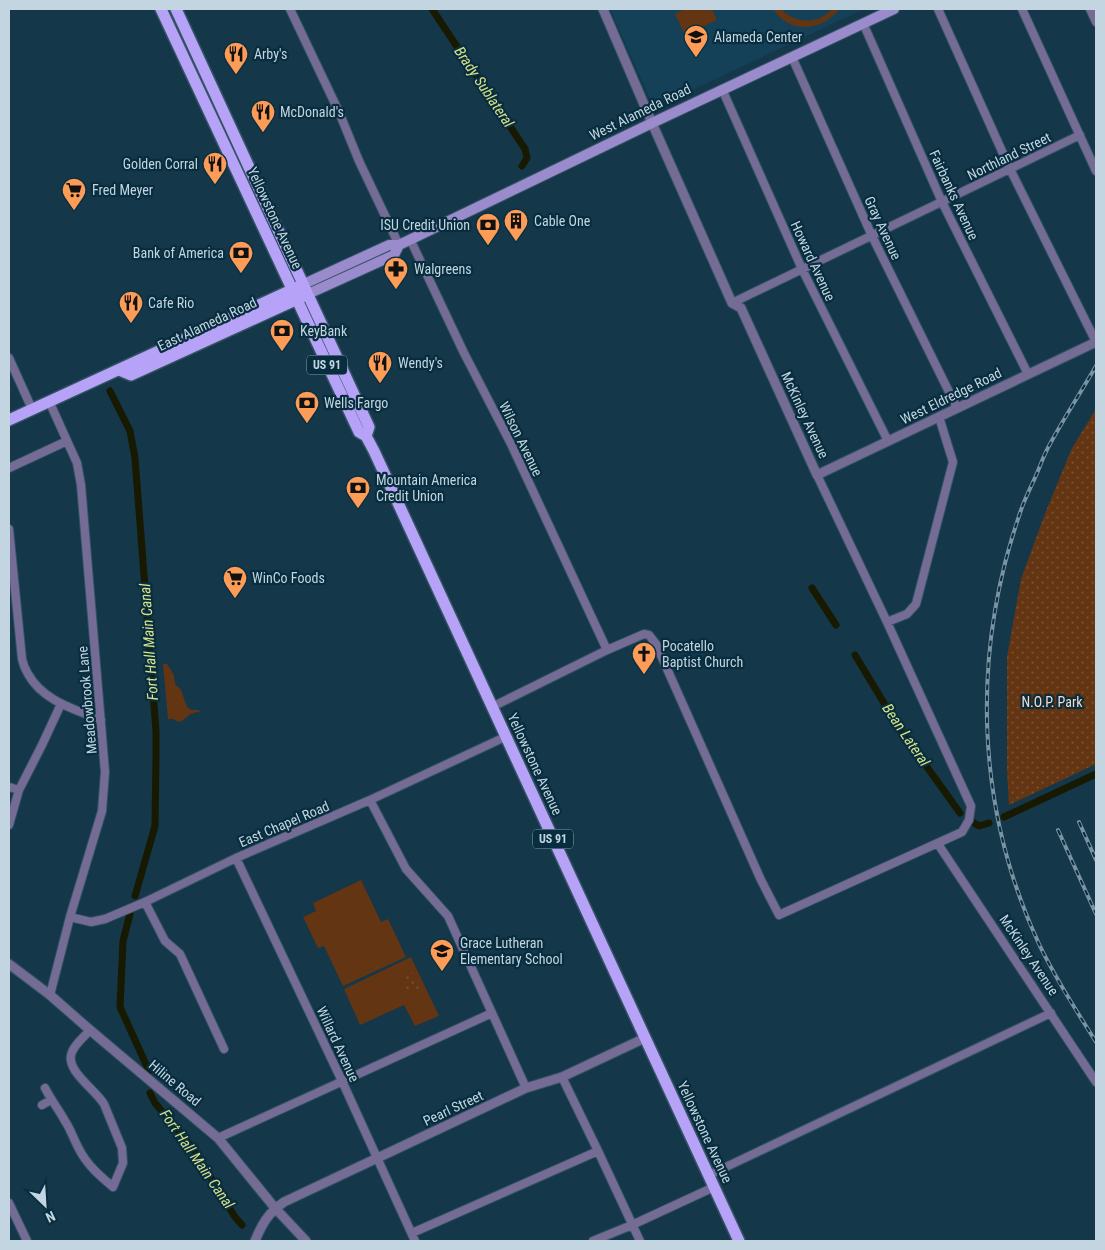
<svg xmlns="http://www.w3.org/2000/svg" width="1105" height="1250" font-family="'Roboto Condensed',sans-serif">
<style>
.built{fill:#144158}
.grass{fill:#633512}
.park{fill:url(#park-dots)}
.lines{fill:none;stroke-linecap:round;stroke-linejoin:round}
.canal{stroke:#171a00;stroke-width:7}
.minor-casing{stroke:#335365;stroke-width:10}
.tertiary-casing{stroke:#335365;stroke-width:11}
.secondary-casing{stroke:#335365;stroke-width:12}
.primary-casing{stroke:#335365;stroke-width:14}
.minor{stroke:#756c95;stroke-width:8}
.tertiary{stroke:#756c95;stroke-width:9}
.secondary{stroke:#9a8bcd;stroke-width:10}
.primary{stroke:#b6a2f7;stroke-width:11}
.rail-casing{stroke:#7a93a2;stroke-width:4}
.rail{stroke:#082d3f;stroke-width:2;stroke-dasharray:5.5;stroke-linecap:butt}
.labels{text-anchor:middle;stroke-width:4.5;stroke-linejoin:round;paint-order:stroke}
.shield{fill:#082d3f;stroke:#8aa3b0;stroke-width:1}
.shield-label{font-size:12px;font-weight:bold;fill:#c2d5e0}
.poi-label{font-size:14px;fill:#c2d5e0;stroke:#082d3f;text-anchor:start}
.street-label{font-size:14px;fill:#c2d5e0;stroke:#082d3f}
.park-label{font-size:14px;fill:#f9d9c5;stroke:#082d3f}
.water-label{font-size:15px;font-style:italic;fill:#d8e289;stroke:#082d3f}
</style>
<defs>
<pattern id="park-dots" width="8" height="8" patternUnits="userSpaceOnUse" patternTransform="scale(1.25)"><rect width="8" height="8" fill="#633512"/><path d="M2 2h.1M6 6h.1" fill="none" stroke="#785134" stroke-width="1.8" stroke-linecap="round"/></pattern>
</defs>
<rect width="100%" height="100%" fill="#14374a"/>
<!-- built -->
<path class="built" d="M 610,9 L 864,9 L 654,108 Z"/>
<!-- grass -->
<path class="grass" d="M 685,9 L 712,9 L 717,20 L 685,35 L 675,14 Z
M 773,9 L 781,9 C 791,20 808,24 822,17 C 830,13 828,9 839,9 C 822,32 789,34 773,9 Z
M 163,664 L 167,664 L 174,675 L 175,684 L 181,690 L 187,707 L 192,710 L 199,710 L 200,712 C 188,712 188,719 179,722 L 173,719 L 168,719 Z
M 361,880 L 381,922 L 388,919 L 406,957 L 343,986 L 324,946 L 318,948 L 303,917 L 316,911 L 313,903 Z
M 411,957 L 439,1016 L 415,1026 L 404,1005 L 360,1025 L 344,989 Z"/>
<!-- park -->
<path class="park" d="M 1096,409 L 1096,764 L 1009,805 L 1007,770 L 1007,657 L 1021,579 L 1046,511 L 1072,448 Z
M 410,968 L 420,990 L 406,989 L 402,978 Z"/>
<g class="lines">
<!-- canal -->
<path class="canal" d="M 432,9 L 525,149 L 527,158 L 522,166
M 110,391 L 130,431 L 135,458 L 156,731 L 156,755 L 155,826 L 135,896
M 812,588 L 836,625
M 855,655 L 899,728 L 960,813
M 1004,817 L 1096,774
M 974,823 L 979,826 L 989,823
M 130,914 L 123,941 L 120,1007 L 149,1071
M 150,1093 L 155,1103 L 192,1147 L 235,1217 L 242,1225"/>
<defs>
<path id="minor" d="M 290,9 L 339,112 L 359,161 L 399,245
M 938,9 L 1010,169 L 1096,342
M 1022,9 L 1096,171
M 1090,9 L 1096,22
M 863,23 L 942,202 L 1028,374
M 792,57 L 872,236 L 957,408
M 722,89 L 802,269 L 888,441
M 410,239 L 464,353 L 511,444 L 607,650
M 732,303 L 1080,135
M 9,358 L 32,409
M 49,401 L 77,463 L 81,485 L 105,772 L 102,811 L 70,917 L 50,995
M 9,468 L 67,441
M 9,529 L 22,659 C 23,664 25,669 28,674 C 43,701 74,709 101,720
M 887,622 L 907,614 L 916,604 L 953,462 L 939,417
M 492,707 L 607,650 L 644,634 L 649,635 L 656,644 L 761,880 L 779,915 L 962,832 L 969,820 L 971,806 L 887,622 L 817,475
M 9,787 L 19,790
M 370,800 L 406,869 L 448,916 L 526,1088
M 9,825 L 19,790 L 42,745 L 61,704
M 938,844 L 1096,1082
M 236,858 L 342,1081 L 415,1241
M 145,902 L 165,941 L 180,954 L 224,1049
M 70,917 L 91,922 L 105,919 L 145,902 L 236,858 L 370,800 L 505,737
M 562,1077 L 598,1151 L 640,1241
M 45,1088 C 51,1100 59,1110 65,1121 C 71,1130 74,1140 79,1149 C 87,1165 100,1176 113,1187 L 123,1163 L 122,1148 L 104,1104 C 95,1089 64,1070 72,1052 C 75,1044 84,1037 90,1030
M 42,1105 L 51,1100
M 218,1138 L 492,1013
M 709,1175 L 1051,1013
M 9,1203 L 27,1241
M 412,1233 L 598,1151
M 593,1241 L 632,1225 L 714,1187"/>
<path id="tertiary" d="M 603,9 L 652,123 L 732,303 L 741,308 L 817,475 L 1096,342
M 9,964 L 50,995 L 90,1030 L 218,1138 L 275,1208 L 306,1241
M 255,1241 C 262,1224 268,1213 284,1202 L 526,1088 L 562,1077 L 645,1038"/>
<path id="secondary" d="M 304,284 L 389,245 L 399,245 L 652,123 L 894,9
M 308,294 L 394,255 L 399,245"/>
<path id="primary" d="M 161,9 L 359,432 L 366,436 L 374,451 L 739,1241
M 176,9 L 369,427 L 366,436
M 119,370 L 131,375 L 302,297
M 9,420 L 298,287"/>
</defs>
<!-- minor casing -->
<use href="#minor" class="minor-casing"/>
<!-- tertiary casing -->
<use href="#tertiary" class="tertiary-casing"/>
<!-- secondary casing -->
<use href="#secondary" class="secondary-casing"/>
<!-- primary casing -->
<use href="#primary" class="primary-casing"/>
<!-- minor -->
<use href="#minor" class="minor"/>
<!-- tertiary -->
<use href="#tertiary" class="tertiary"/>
<!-- secondary -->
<use href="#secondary" class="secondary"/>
<!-- primary -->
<use href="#primary" class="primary"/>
<defs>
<path id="rail" d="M 1096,366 C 1081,392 1064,418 1050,444 C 1043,456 1039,470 1033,482 C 1029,491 1024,501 1021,510 C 971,653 975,806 1039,944 C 1055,978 1076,1010 1096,1042
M 1079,822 L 1096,860
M 1058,830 L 1096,914"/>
</defs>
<!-- rail casing -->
<use href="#rail" class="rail-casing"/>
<!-- rail -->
<use href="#rail" class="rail"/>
</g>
<!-- icons -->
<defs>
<symbol id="school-pin" viewBox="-11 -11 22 30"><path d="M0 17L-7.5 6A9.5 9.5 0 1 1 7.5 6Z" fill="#fd9c57" stroke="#082d3f"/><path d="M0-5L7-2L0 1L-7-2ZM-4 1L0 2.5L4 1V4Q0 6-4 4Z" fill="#111"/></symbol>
<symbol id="restaurant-pin" viewBox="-11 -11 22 30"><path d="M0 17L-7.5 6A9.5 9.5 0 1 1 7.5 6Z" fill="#fd9c57" stroke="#082d3f"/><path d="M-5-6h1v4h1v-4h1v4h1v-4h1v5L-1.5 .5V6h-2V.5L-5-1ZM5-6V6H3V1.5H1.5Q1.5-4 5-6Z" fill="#111"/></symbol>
<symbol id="supermarket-pin" viewBox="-11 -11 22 30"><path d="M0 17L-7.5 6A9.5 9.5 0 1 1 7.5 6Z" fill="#fd9c57" stroke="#082d3f"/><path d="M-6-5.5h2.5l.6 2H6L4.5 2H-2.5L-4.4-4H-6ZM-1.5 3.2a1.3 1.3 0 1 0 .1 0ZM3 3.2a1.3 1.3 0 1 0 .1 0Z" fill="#111"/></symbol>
<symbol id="building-pin" viewBox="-11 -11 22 30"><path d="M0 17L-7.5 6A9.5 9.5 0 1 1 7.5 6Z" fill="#fd9c57" stroke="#082d3f"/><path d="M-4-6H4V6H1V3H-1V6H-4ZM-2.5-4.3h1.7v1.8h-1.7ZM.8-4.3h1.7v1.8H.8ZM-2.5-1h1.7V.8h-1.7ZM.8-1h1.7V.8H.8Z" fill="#111"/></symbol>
<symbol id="bank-pin" viewBox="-11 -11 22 30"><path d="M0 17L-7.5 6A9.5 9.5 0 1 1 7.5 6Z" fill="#fd9c57" stroke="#082d3f"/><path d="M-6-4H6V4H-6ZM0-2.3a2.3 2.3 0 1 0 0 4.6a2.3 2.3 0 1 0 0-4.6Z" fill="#111"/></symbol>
<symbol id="pharmacy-pin" viewBox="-11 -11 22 30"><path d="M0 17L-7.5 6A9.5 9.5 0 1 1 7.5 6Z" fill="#fd9c57" stroke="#082d3f"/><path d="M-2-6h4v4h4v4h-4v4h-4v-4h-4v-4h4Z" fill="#111"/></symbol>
<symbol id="church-pin" viewBox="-11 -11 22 30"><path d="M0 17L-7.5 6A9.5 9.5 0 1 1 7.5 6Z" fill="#fd9c57" stroke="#082d3f"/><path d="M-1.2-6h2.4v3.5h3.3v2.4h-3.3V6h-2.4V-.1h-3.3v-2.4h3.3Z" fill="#111"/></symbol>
</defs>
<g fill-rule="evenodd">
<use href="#school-pin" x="682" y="23" width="28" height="38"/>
<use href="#restaurant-pin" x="222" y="40" width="28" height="38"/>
<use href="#restaurant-pin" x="249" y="98" width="28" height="38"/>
<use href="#restaurant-pin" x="201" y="150" width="28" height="38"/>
<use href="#supermarket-pin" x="60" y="176" width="28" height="38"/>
<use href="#building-pin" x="502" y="207" width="28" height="38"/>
<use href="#bank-pin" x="474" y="211" width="28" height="38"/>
<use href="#bank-pin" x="227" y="239" width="28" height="38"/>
<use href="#pharmacy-pin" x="382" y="255" width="28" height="38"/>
<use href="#restaurant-pin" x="117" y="289" width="28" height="38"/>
<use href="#bank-pin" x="268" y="317" width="28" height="38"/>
<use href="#restaurant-pin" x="366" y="349" width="28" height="38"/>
<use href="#bank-pin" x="293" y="389" width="28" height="38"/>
<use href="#bank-pin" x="344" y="474" width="28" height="38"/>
<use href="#supermarket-pin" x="221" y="564" width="28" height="38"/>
<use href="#church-pin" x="630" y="640" width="28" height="38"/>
<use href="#school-pin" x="428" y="937" width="28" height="38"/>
</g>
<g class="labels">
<!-- shield labels -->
<g class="shield">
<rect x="307" y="355.5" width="40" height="19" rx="4"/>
<rect x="533" y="829.5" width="40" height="19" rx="4"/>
</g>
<g class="shield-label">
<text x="327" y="369">US 91</text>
<text x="553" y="843">US 91</text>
</g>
<!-- poi labels -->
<g class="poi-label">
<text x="714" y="42">Alameda Center</text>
<text x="254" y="59">Arby's</text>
<text x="280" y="117">McDonald's</text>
<text x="198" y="169" text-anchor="end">Golden Corral</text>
<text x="92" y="195">Fred Meyer</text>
<text x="534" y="226">Cable One</text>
<text x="470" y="230" text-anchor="end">ISU Credit Union</text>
<text x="224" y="258" text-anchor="end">Bank of America</text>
<text x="414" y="274">Walgreens</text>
<text x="148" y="308">Cafe Rio</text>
<text x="300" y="336">KeyBank</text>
<text x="398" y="368">Wendy's</text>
<text x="324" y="408">Wells Fargo</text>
<text x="376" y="485">Mountain America<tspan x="376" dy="16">Credit Union</tspan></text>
<text x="252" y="583">WinCo Foods</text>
<text x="662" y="651">Pocatello<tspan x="662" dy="16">Baptist Church</tspan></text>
<text x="460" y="948">Grace Lutheran<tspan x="460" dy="16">Elementary School</tspan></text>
</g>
<!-- street labels -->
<g class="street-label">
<text transform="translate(640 112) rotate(-26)" y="5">West Alameda Road</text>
<text transform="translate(1009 156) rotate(-26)" y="5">Northland Street</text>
<text transform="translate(954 195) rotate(65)" y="5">Fairbanks Avenue</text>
<text transform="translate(275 218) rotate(65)" y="5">Yellowstone Avenue</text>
<text transform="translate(883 228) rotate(65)" y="5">Gray Avenue</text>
<text transform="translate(813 261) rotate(65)" y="5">Howard Avenue</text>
<text transform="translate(207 324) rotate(-25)" y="5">East Alameda Road</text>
<text transform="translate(951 396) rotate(-26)" y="5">West Eldredge Road</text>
<text transform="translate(805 415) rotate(65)" y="5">McKinley Avenue</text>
<text transform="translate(521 439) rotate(64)" y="5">Wilson Avenue</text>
<text transform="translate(87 700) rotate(-95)" y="5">Meadowbrook Lane</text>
<text transform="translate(535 764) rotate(65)" y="5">Yellowstone Avenue</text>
<text transform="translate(284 824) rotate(-23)" y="5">East Chapel Road</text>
<text transform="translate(1029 955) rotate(56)" y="5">McKinley Avenue</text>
<text transform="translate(338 1044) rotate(65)" y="5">Willard Avenue</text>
<text transform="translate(175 1083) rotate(40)" y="5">Hiline Road</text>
<text transform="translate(453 1108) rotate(-25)" y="5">Pearl Street</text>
<text transform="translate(705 1132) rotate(65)" y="5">Yellowstone Avenue</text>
</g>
<!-- park labels -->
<g class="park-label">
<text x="1052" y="707">N.O.P. Park</text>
</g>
<!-- water labels -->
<g class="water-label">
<text transform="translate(484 87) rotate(56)" y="5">Brady Sublateral</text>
<text transform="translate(149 642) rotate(-94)" y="5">Fort Hall Main Canal</text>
<text transform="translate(906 735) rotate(56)" y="5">Bean Lateral</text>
<text transform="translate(197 1159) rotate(55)" y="5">Fort Hall Main Canal</text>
</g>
</g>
<!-- border -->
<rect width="1105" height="1250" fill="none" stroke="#c2d5e0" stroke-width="20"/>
<!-- north arrow -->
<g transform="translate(45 1205) rotate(155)" stroke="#082d3f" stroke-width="4" paint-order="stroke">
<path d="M0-4L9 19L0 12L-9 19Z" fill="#c2d5e0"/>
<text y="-8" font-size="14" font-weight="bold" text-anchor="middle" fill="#c2d5e0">N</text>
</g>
</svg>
